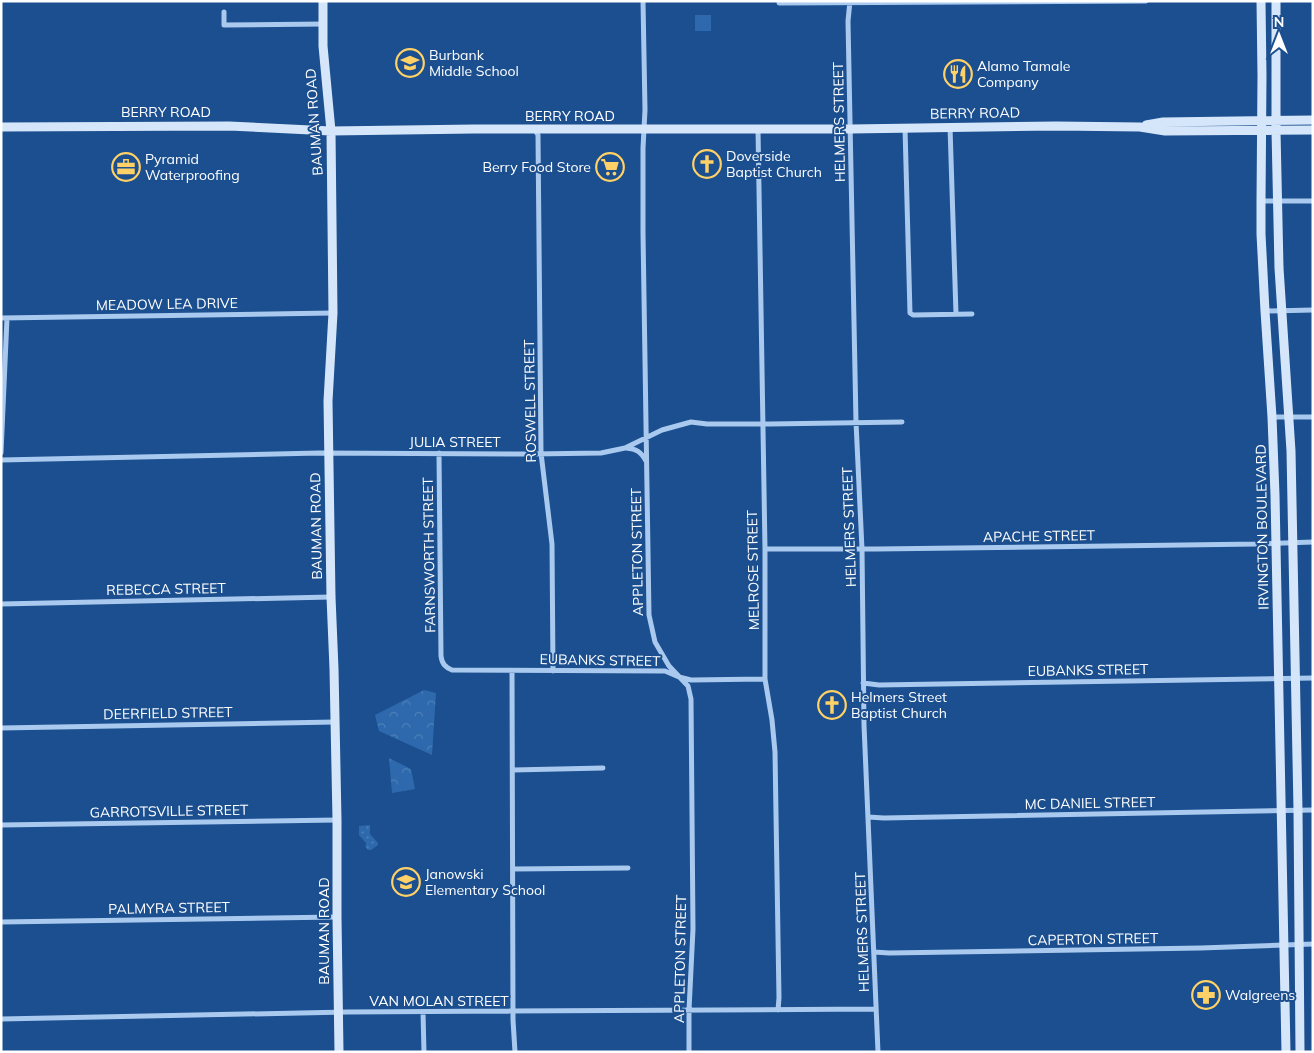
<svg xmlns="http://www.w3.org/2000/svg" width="1314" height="1053" font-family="Mulish,sans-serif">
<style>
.forest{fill:url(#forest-crowns)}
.park{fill:url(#park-dots)}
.pitch{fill:#2e69ad}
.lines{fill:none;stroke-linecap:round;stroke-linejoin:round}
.street{stroke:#a9c9ee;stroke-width:5}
.secondary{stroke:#d6e6fa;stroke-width:9}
.labels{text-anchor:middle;stroke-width:4;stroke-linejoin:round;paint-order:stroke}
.poi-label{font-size:14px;fill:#fff;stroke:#1b4f8f;text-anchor:start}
.street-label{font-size:14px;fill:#fff;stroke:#1b4f8f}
</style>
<defs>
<pattern id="forest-crowns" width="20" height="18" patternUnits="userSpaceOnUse" patternTransform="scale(1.25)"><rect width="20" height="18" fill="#2e69ad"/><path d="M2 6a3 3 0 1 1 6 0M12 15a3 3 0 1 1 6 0" fill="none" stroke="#4d80b9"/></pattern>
<pattern id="park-dots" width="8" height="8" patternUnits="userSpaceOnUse" patternTransform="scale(1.25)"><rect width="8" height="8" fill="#2e69ad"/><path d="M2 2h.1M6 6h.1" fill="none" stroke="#4d80b9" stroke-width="1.8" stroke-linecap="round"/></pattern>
</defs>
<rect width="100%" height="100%" fill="#1b4f8f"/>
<!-- forest -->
<path class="forest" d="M 424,690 L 436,693 L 432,755 L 379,731 L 375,715 Z
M 389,758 L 411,769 L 415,789 L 392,793 Z"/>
<!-- park -->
<path class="park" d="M 370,825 L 370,834 L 378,843 L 378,845 L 371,850 L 368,850 L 365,846 L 366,845 L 366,843 L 359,835 L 359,826 Z"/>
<!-- pitch -->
<path class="pitch" d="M 695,15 L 711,15 L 711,31 L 695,31 Z"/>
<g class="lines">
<!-- street -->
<path class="street" d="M 643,1 L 645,110 L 643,148 L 643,233 L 649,615 L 655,642 L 669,666 L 688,686 L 691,699 L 693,929 L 689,1010 L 689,1052
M 850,1 L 848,21 L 856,422 L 862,549 L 864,725 L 878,1052
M 779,3 L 1146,1
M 224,12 L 224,25 L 324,24
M 950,127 L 956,314
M 905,128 L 910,313 L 913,315 L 972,314
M 758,129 L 765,549 L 765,679 L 772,720 L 775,752 L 779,998 L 778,1010
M 535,130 L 538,135 L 541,453 L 552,544 L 553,671
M 1261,201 L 1313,201
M 1265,311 L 1313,310
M 1,318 L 333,313
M 1272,417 L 1313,417
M 626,448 C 637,449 641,452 646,461
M 1,453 L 7,318
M 439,453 L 441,656 C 442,664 445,667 452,670 L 665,671 L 679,677 L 691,680 L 765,679
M 1,460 L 319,453 L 533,454 L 601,453 L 625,448 L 662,430 L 691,422 L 707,424 L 770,424 L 902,422
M 765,549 L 877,549 L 1257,544 L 1313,542
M 1,604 L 331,597
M 512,671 L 513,1020 L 515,1052
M 863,683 L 879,685 L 1313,678
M 1,728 L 335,722
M 513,770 L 603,768
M 868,817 L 884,818 L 1313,810
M 1,825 L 337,820
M 513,869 L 628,868
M 1,922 L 337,917
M 874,952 L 889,953 L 1201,948 L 1313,944
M 423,1012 L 424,1052
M 1,1019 L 347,1012 L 876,1009"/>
<!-- secondary -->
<path class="secondary" d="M 323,1 L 323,46 L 331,131 L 333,313 L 328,401 L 331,597 L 334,669 L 337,820 L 337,917 L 339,1052
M 1261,1 L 1262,76 L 1261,201 L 1261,234 L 1265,311 L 1272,417 L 1275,495 L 1286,1052
M 1276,1 L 1276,131 L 1279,268 L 1291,451 L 1298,810 L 1300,1052
M 1146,125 L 1163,122 L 1313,120
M 1,127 L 229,126 L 331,131 L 474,129 L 851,129 L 1056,126 L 1140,127 L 1165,131 L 1313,130"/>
</g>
<!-- icons -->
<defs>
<symbol id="school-ring" viewBox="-11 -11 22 22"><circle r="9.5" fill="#1b4f8f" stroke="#ffd166" stroke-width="1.5"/><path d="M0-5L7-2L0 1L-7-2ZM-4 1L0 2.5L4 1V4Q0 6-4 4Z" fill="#ffd166"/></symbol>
<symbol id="restaurant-ring" viewBox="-11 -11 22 22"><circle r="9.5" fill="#1b4f8f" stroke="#ffd166" stroke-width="1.5"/><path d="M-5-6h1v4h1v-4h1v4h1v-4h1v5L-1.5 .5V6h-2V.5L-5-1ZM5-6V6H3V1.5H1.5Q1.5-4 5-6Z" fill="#ffd166"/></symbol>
<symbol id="church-ring" viewBox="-11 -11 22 22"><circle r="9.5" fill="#1b4f8f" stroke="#ffd166" stroke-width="1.5"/><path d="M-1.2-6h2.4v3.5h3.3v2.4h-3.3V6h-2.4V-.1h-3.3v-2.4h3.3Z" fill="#ffd166"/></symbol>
<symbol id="office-ring" viewBox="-11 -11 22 22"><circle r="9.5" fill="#1b4f8f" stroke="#ffd166" stroke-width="1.5"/><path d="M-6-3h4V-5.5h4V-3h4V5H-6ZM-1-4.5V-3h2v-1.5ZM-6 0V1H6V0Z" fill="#ffd166"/></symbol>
<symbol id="supermarket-ring" viewBox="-11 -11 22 22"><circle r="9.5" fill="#1b4f8f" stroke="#ffd166" stroke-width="1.5"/><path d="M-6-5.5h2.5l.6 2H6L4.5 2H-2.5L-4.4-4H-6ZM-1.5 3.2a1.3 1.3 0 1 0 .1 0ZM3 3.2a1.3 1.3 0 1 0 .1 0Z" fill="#ffd166"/></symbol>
<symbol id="pharmacy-ring" viewBox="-11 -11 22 22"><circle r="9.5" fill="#1b4f8f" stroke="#ffd166" stroke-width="1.5"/><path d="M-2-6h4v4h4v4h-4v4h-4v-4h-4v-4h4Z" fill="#ffd166"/></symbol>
</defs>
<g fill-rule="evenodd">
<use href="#school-ring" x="394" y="47" width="32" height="32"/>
<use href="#restaurant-ring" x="942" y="58" width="32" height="32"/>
<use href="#church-ring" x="691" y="148" width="32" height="32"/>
<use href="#office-ring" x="110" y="151" width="32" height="32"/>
<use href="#supermarket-ring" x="594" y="151" width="32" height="32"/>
<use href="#church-ring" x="816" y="689" width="32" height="32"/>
<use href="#school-ring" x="390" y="866" width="32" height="32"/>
<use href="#pharmacy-ring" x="1190" y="979" width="32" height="32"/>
</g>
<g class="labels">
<!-- poi labels -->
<g class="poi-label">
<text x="429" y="60">Burbank<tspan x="429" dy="16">Middle School</tspan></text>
<text x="977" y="71">Alamo Tamale<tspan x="977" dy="16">Company</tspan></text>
<text x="726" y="161">Doverside<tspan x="726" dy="16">Baptist Church</tspan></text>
<text x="145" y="164">Pyramid<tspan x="145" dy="16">Waterproofing</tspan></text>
<text x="591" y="172" text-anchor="end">Berry Food Store</text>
<text x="851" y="702">Helmers Street<tspan x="851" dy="16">Baptist Church</tspan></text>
<text x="425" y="879">Janowski<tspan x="425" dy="16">Elementary School</tspan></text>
<text x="1225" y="1000">Walgreens</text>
</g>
<!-- street labels -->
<g class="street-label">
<text x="166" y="117">BERRY ROAD</text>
<text transform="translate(975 113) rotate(-1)" y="5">BERRY ROAD</text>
<text x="570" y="121">BERRY ROAD</text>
<text transform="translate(314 122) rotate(-94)" y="5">BAUMAN ROAD</text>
<text transform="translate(839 122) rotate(-91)" y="5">HELMERS STREET</text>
<text transform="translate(167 304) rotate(-1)" y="5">MEADOW LEA DRIVE</text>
<text transform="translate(530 401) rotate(-91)" y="5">ROSWELL STREET</text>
<text x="455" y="447">JULIA STREET</text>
<text transform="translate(316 526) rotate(-91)" y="5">BAUMAN ROAD</text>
<text transform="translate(849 527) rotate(-92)" y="5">HELMERS STREET</text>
<text transform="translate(1262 527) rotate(-91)" y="5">IRVINGTON BOULEVARD</text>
<text transform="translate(1039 536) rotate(-1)" y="5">APACHE STREET</text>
<text transform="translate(637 552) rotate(-91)" y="5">APPLETON STREET</text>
<text transform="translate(429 555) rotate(-91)" y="5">FARNSWORTH STREET</text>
<text transform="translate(753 570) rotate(-91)" y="5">MELROSE STREET</text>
<text transform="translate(166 589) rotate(-1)" y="5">REBECCA STREET</text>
<text transform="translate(600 660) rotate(1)" y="5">EUBANKS STREET</text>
<text transform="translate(1088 670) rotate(-1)" y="5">EUBANKS STREET</text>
<text transform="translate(168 713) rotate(-1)" y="5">DEERFIELD STREET</text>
<text transform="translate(1090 803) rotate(-1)" y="5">MC DANIEL STREET</text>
<text transform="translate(169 811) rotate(-1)" y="5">GARROTSVILLE STREET</text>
<text transform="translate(169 908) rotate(-1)" y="5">PALMYRA STREET</text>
<text transform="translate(324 931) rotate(-90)" y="5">BAUMAN ROAD</text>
<text transform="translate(862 932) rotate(-92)" y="5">HELMERS STREET</text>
<text transform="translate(1093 939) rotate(-1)" y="5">CAPERTON STREET</text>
<text transform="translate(680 959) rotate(-89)" y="5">APPLETON STREET</text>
<text x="439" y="1006">VAN MOLAN STREET</text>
</g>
</g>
<!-- border -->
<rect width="1314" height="1053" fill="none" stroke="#ffffff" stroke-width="5"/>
<!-- north arrow -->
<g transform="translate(1279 35)" stroke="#1b4f8f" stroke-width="4" paint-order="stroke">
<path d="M0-4L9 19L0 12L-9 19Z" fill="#ffffff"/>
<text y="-8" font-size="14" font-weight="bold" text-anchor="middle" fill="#ffffff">N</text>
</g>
</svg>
